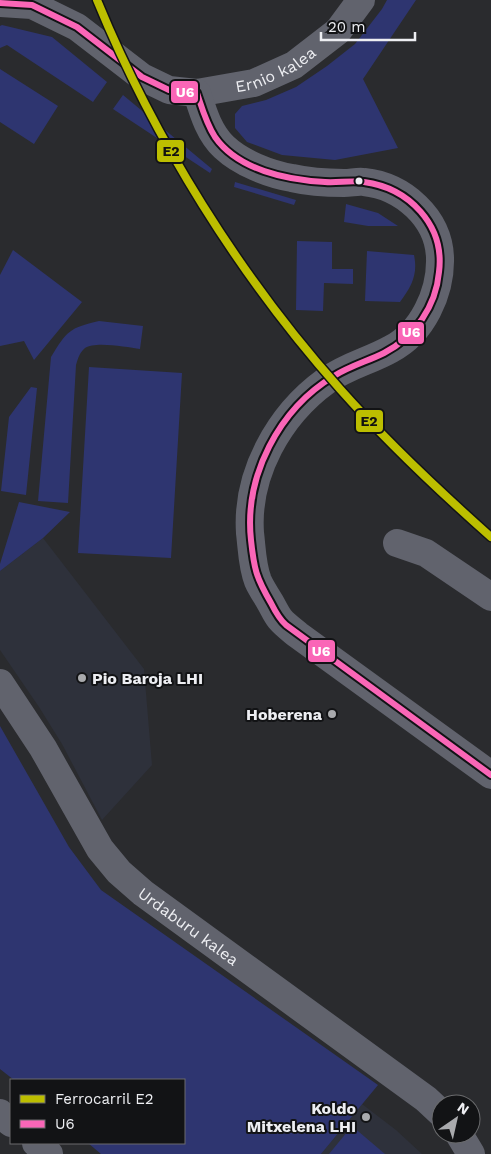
<svg xmlns="http://www.w3.org/2000/svg" width="491" height="1154" font-family="'Work Sans',sans-serif">
<style>
.built{fill:#2e313b}
.green{fill:#2e3570}
.lines{fill:none;stroke-linecap:round;stroke-linejoin:round}
.minor{stroke:#61636d;stroke-width:28}
.bus-1-casing{stroke:#121315;stroke-width:10}
.bus-1{stroke:#fa66b7;stroke-width:6}
.rail-1-casing{stroke:#121315;stroke-width:11}
.rail-1{stroke:#bcbe00;stroke-width:8}
.bus-dot{fill:#edeef2;stroke:#121315;stroke-width:2}
.poi-dot{fill:#a9aaad;stroke:#121315;stroke-width:2}
.labels{text-anchor:middle;stroke-width:4;stroke-linejoin:round;paint-order:stroke}
.street-label{font-size:16px;fill:#edeef2;stroke:#121315}
.poi-label{font-size:16px;font-weight:bold;fill:#edeef2;stroke:#121315;text-anchor:end}
.line-badge{stroke:#121315;stroke-width:2}
.badge-label{font-size:14px;text-anchor:middle;font-weight:bold;fill:#fff}
.pale-badge-label{font-size:14px;text-anchor:middle;font-weight:bold;fill:#111}
</style>
<rect width="100%" height="100%" fill="#2a2b2e"/>
<!-- built -->
<path class="built" d="M 43,538 L 144,669 L 152,765 L 102,820 L 62,744 L 39,707 L 0,650 L 0,571 Z
M 362,1104 L 396,1130 L 422,1154 L 321,1154 Z"/>
<!-- green -->
<path class="green" d="M 387,0 L 416,0 L 363,79 L 398,148 L 335,160 L 282,155 L 247,142 L 235,128 L 235,114 L 242,106 L 266,100 L 296,87 L 327,66 L 355,44 L 382,9 Z
M 2,25 L 52,37 L 107,82 L 93,102 L 7,45 L 0,48 L 0,26 Z
M 0,69 L 58,106 L 34,144 L 0,122 Z
M 123,95 L 212,169 L 210,173 L 113,109 Z
M 235,182 L 296,200 L 294,205 L 234,187 Z
M 346,204 L 378,213 L 398,226 L 368,226 L 344,222 Z
M 297,241 L 332,242 L 332,269 L 353,269 L 353,284 L 324,283 L 323,311 L 296,310 Z
M 13,250 L 82,302 L 34,360 L 24,341 L 0,346 L 0,275 Z
M 367,251 L 414,255 C 418,274 412,286 400,302 L 365,301 Z
M 99,321 L 143,326 L 140,349 C 127,347 95,341 85,348 C 79,353 78,359 76,365 L 68,503 L 38,501 L 51,357 C 67,331 69,328 99,321 Z
M 89,367 L 182,373 L 171,558 L 78,553 Z
M 31,387 L 37,388 L 26,495 L 1,491 L 9,417 Z
M 19,502 L 70,512 L 43,538 L 0,571 L 0,564 Z
M 0,726 L 69,847 L 101,890 L 378,1085 L 321,1154 L 101,1154 L 88,1143 L 184,1143 L 184,1080 L 14,1080 L 0,1069 Z
M 352,1126 L 385,1154 L 329,1154 Z"/>
<g class="lines">
<!-- minor -->
<g class="minor">
<path id="s1" d="M 0,3 L 32,5 L 77,27 L 142,77 L 169,90 L 197,93 L 254,83 L 294,65 L 338,31 L 361,0"/>
<path d="M 197,93 C 203,112 209,133 224,147 C 241,163 269,174 292,178 C 309,182 327,183 344,183 C 351,183 358,181 364,182 C 403,186 439,218 440,258 C 441,293 422,333 391,349 C 370,361 346,366 326,381 C 279,415 246,474 250,533 C 252,549 252,566 258,581 C 261,588 266,595 270,602 C 273,607 276,614 280,619 C 285,625 292,630 298,635 L 491,775"/>
<path d="M 397,543 L 426,553 L 491,597"/>
<path id="s2" d="M 0,683 L 43,748 L 100,849 L 119,872 L 143,893 L 426,1099 L 441,1113"/>
<path d="M 0,1113 L 11,1123"/>
<path d="M 459,1134 L 471,1154"/>
<path d="M 36,1143 L 49,1154"/>
</g>
<defs>
<path id="bus-1" d="M 0,3 L 32,5 L 77,27 L 142,77 L 169,90 L 197,93 C 202,108 206,123 215,137 C 238,170 287,180 325,182 C 338,183 351,180 364,182 C 409,188 445,225 439,272 C 436,306 415,337 384,353 C 368,361 350,366 334,376 C 279,409 244,476 251,540 C 254,569 256,577 271,603 C 275,611 279,619 286,625 L 491,775"/>
</defs>
<!-- bus-1 casing -->
<use href="#bus-1" class="bus-1-casing"/>
<!-- bus-1 -->
<use href="#bus-1" class="bus-1"/>
<defs>
<path id="rail-1" d="M 97,0 C 154,139 240,277 340,389 C 387,442 438,490 491,537"/>
</defs>
<!-- rail-1 casing -->
<use href="#rail-1" class="rail-1-casing"/>
<!-- rail-1 -->
<use href="#rail-1" class="rail-1"/>
</g>
<!-- markers -->
<circle class="bus-dot" cx="359" cy="181" r="4.5"/>
<g class="poi-dot">
<circle cx="82" cy="678" r="5"/>
<circle cx="332" cy="714" r="5"/>
<circle cx="366" cy="1117" r="5"/>
</g>
<g class="labels">
<!-- street labels -->
<g class="street-label">
<text dy="6" stroke="none"><textPath href="#s1" startOffset="305">Ernio kalea</textPath></text>
<text dy="6" stroke="none"><textPath href="#s2" startOffset="312">Urdaburu kalea</textPath></text>
</g>
<!-- poi labels -->
<g class="poi-label">
<text x="92" y="684" text-anchor="start">Pio Baroja LHI</text>
<text x="322" y="720">Hoberena</text>
<text x="356" y="1114">Koldo<tspan x="356" dy="18">Mitxelena LHI</tspan></text>
</g>
</g>
<g class="line-badge">
<rect x="170" y="80" width="29" height="24" rx="5" fill="#fa66b7"/>
<rect x="156" y="139" width="29" height="24" rx="5" fill="#bcbe00"/>
<rect x="397" y="321" width="28" height="24" rx="5" fill="#fa66b7"/>
<rect x="355" y="409" width="29" height="24" rx="5" fill="#bcbe00"/>
<rect x="307" y="639" width="29" height="24" rx="5" fill="#fa66b7"/>
</g>
<g class="badge-label">
<text x="185" y="97">U6</text>
<text x="411" y="337">U6</text>
<text x="321" y="656">U6</text>
</g>
<g class="pale-badge-label">
<text x="171" y="156">E2</text>
<text x="369" y="426">E2</text>
</g>
<!-- legend -->
<rect x="10" y="1079" width="175" height="65" fill="#121315" stroke="#6a6b6d"/>
<rect x="20" y="1095" width="25" height="8" fill="#bcbe00" stroke="#6a6b6d"/>
<text x="55" y="1104" font-size="15" fill="#edeef2">Ferrocarril E2</text>
<rect x="20" y="1120" width="25" height="8" fill="#fa66b7" stroke="#6a6b6d"/>
<text x="55" y="1129" font-size="15" fill="#edeef2">U6</text>
<!-- north arrow -->
<g transform="translate(456 1119) rotate(34)"><circle r="24" fill="#121315" stroke="#6a6b6d"/>
<path d="M0-4L9 19L0 12L-9 19Z" fill="#a9aaad"/>
<text y="-8" font-size="14" font-weight="bold" text-anchor="middle" fill="#edeef2">N</text>
</g>
<!-- scale -->
<path d="M321 32v8h94v-8" fill="none" stroke="#edeef2" stroke-width="2.5"/>
<text x="328" y="32" font-size="15" fill="#edeef2" stroke="#121315" stroke-width="4" paint-order="stroke">20 m</text>
</svg>
